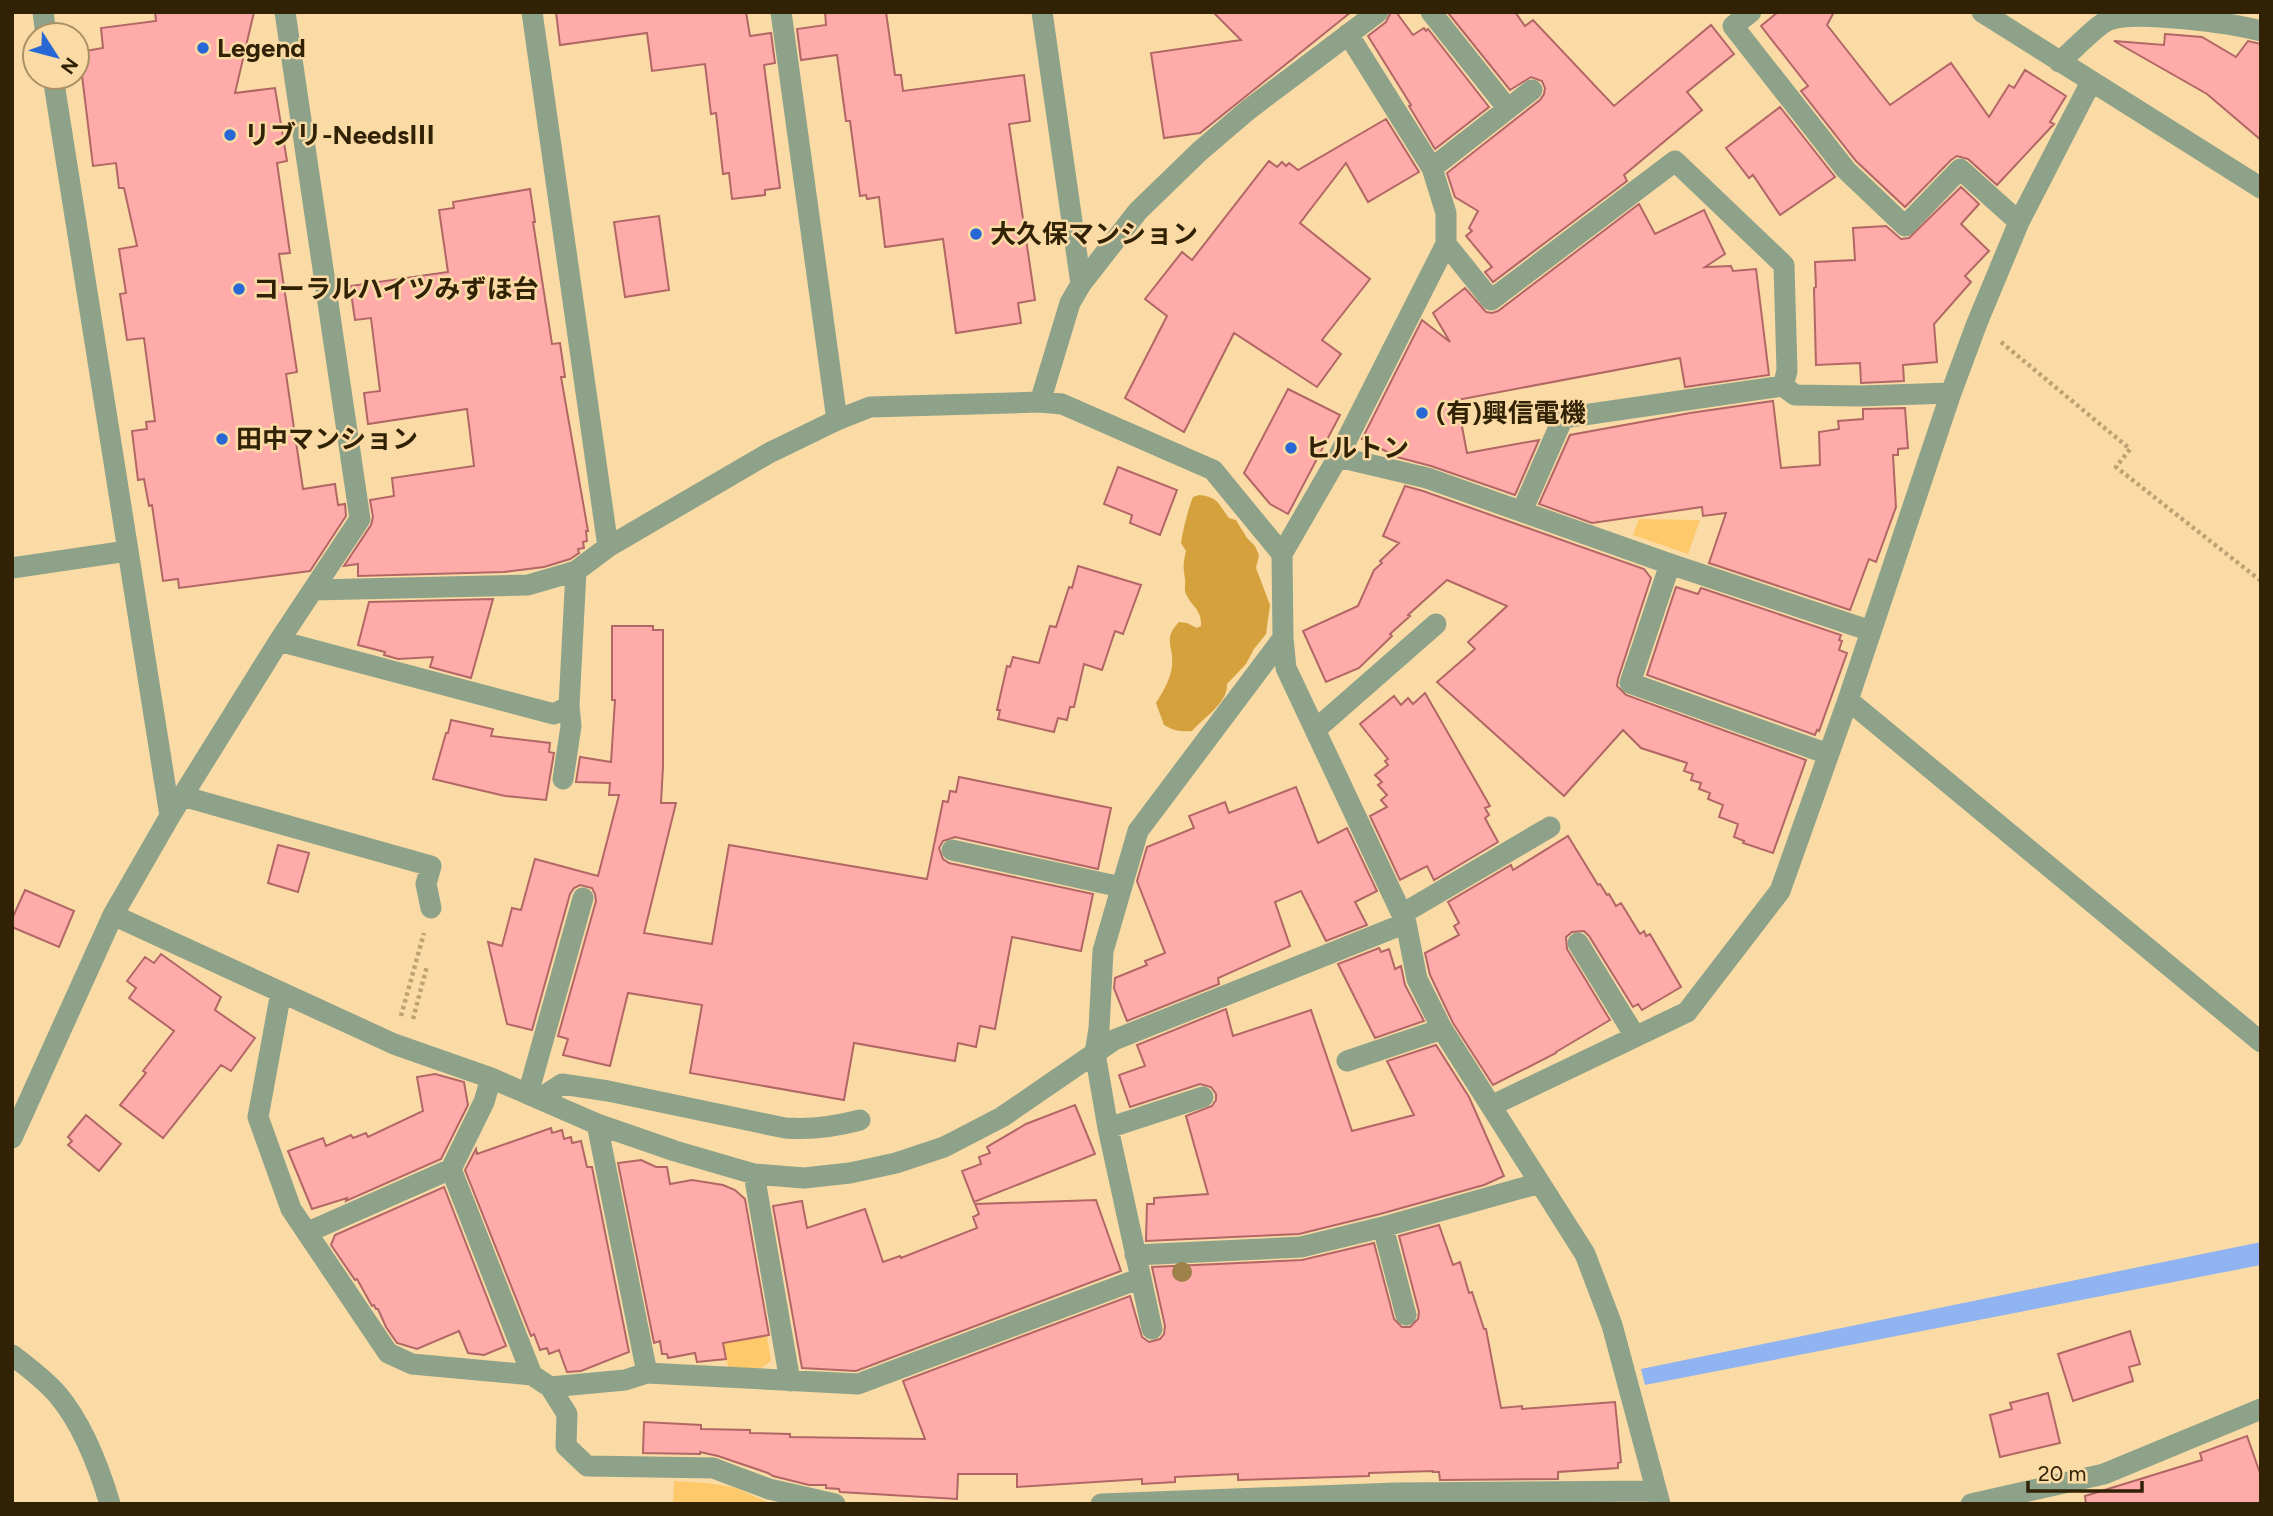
<svg xmlns="http://www.w3.org/2000/svg" width="2273" height="1516" font-family="Figtree,'Noto Sans JP',sans-serif">
<style>
.green{fill:#fdc96b}
.forest{fill:#d4a13d}
.water{fill:#8fb4f1}
.building{fill:#feabaa;stroke:#b26666;stroke-width:2}
.lines{fill:none;stroke-linecap:round;stroke-linejoin:round}
.path{stroke:#bda274;stroke-width:4.5;stroke-dasharray:3.5 3.5;stroke-linecap:butt}
.minor{stroke:#8da289;stroke-width:21}
.tree{fill:#9e814a}
.poi-dot{fill:#2868d5;stroke:#fbdba5;stroke-width:2.5}
.labels{text-anchor:middle;stroke-width:5;stroke-linejoin:round;paint-order:stroke}
.poi-label{font-size:26px;font-weight:bold;fill:#312205;stroke:#fbdba5;text-anchor:start}
</style>
<rect width="100%" height="100%" fill="#fbdba5"/>
<!-- green -->
<path class="green" d="M 1639,519 L 1700,520 L 1688,554 L 1633,535 Z
M 767,1336 L 771,1361 L 759,1369 L 728,1367 L 724,1343 Z
M 674,1481 L 707,1483 L 737,1488 L 771,1504 L 673,1504 Z"/>
<!-- forest -->
<path class="forest" d="M 1199,495 C 1219,497 1218,504 1229,518 L 1236,520 L 1247,538 L 1255,546 L 1259,555 L 1256,568 L 1270,605 L 1266,634 L 1254,649 L 1246,664 L 1227,684 C 1228,703 1204,717 1192,731 C 1181,732 1174,731 1164,725 L 1156,703 C 1163,691 1171,679 1172,665 C 1174,645 1162,640 1179,622 L 1187,623 L 1197,628 L 1201,626 C 1202,611 1193,607 1187,596 C 1183,590 1186,585 1185,579 C 1183,565 1183,565 1186,551 L 1181,543 C 1183,530 1188,509 1193,497 Z"/>
<!-- water -->
<path class="water" d="M 2261,1242 L 2261,1265 L 1645,1385 L 1641,1369 Z"/>
<!-- building -->
<path class="building" d="M 155,12 L 254,12 L 235,93 L 275,88 L 287,161 L 277,163 L 290,253 L 279,254 L 297,372 L 286,374 L 303,489 L 335,484 L 338,505 L 345,504 L 346,516 L 310,571 L 179,588 L 178,579 L 163,581 L 152,505 L 149,506 L 144,479 L 138,480 L 132,431 L 147,429 L 146,422 L 155,421 L 144,338 L 127,340 L 120,294 L 126,293 L 119,249 L 137,246 L 124,188 L 119,188 L 116,163 L 93,166 L 81,67 L 87,66 L 85,51 L 103,48 L 101,28 L 156,21 Z
M 556,12 L 746,12 L 750,36 L 771,33 L 775,63 L 764,65 L 780,188 L 765,190 L 765,195 L 732,199 L 729,173 L 723,174 L 716,113 L 711,114 L 705,64 L 652,71 L 647,33 L 560,45 Z
M 825,12 L 886,12 L 895,75 L 901,75 L 903,91 L 1024,75 L 1030,121 L 1009,124 L 1035,300 L 1018,303 L 1021,323 L 956,333 L 943,239 L 885,247 L 879,197 L 867,199 L 866,195 L 860,196 L 850,121 L 846,121 L 837,55 L 801,60 L 797,29 L 826,25 Z
M 1213,12 L 1351,12 L 1200,133 L 1164,138 L 1151,53 L 1241,40 Z
M 1391,12 L 1396,12 L 1413,35 L 1424,28 L 1426,31 L 1428,29 L 1489,107 L 1435,149 L 1409,106 L 1411,105 L 1368,36 L 1386,22 Z
M 1451,12 L 1515,12 L 1525,26 L 1533,20 L 1614,106 L 1711,25 L 1734,54 L 1687,92 L 1702,110 L 1624,175 L 1627,181 L 1493,282 L 1485,272 L 1492,267 L 1466,236 L 1472,231 L 1469,228 L 1478,211 L 1455,197 L 1447,173 L 1540,100 L 1544,94 L 1545,88 L 1542,81 L 1531,77 L 1510,90 L 1449,14 Z
M 1778,12 L 1834,12 L 1827,25 L 1890,105 L 1951,63 L 1989,117 L 2009,85 L 2014,88 L 2025,70 L 2066,96 L 2050,122 L 2054,124 L 1997,185 L 1968,159 L 1957,156 L 1951,160 L 1905,207 L 1856,161 L 1801,91 L 1808,86 L 1761,26 Z
M 2165,34 L 2202,37 L 2236,57 L 2248,41 L 2261,44 L 2261,140 L 2207,94 L 2114,41 L 2164,45 Z
M 1780,107 L 1835,177 L 1780,215 L 1753,175 L 1749,178 L 1726,148 Z
M 1386,119 L 1419,172 L 1368,202 L 1346,163 L 1300,223 L 1370,279 L 1322,340 L 1341,354 L 1317,387 L 1234,333 L 1184,432 L 1125,398 L 1167,316 L 1145,299 L 1182,252 L 1192,260 L 1269,161 L 1277,167 L 1282,162 L 1286,166 L 1289,163 L 1298,170 Z
M 1961,187 L 1979,204 L 1961,224 L 1989,251 L 1965,276 L 1971,282 L 1934,324 L 1937,362 L 1903,365 L 1904,381 L 1861,383 L 1860,363 L 1816,365 L 1814,288 L 1816,287 L 1815,262 L 1855,260 L 1853,228 L 1886,226 L 1901,239 L 1909,238 Z
M 530,189 L 535,222 L 533,222 L 552,344 L 560,343 L 565,377 L 561,377 L 588,531 L 586,531 L 587,541 L 583,542 L 584,548 L 578,549 L 579,553 L 570,559 L 544,567 L 504,572 L 358,576 L 358,564 L 344,566 L 371,525 L 373,517 L 370,500 L 394,496 L 392,478 L 474,466 L 467,409 L 368,424 L 364,393 L 380,391 L 371,318 L 355,320 L 350,286 L 448,272 L 439,210 L 454,208 L 453,202 Z
M 1639,204 L 1655,234 L 1704,210 L 1725,254 L 1705,267 L 1731,266 L 1733,271 L 1756,269 L 1769,375 L 1685,387 L 1680,358 L 1457,400 L 1467,453 L 1539,440 L 1515,495 L 1431,466 L 1397,457 L 1362,439 L 1422,320 L 1450,342 L 1433,313 L 1465,288 L 1486,312 L 1492,313 L 1498,311 Z
M 659,216 L 669,290 L 625,297 L 614,222 Z
M 1288,389 L 1340,415 L 1288,514 L 1270,504 L 1244,473 Z
M 1773,401 L 1781,468 L 1820,465 L 1819,432 L 1839,429 L 1838,421 L 1863,419 L 1863,409 L 1905,408 L 1908,448 L 1898,449 L 1898,455 L 1893,455 L 1896,507 L 1876,562 L 1869,559 L 1850,610 L 1709,563 L 1726,513 L 1703,516 L 1702,507 L 1592,523 L 1539,504 L 1570,435 L 1690,413 Z
M 1118,467 L 1177,490 L 1160,535 L 1130,523 L 1132,515 L 1104,504 Z
M 1405,486 L 1423,491 L 1644,569 L 1651,578 L 1618,679 L 1617,686 L 1626,695 L 1806,760 L 1773,853 L 1743,843 L 1744,841 L 1734,837 L 1738,824 L 1719,817 L 1723,805 L 1708,799 L 1710,793 L 1699,789 L 1701,783 L 1691,780 L 1693,774 L 1684,771 L 1687,763 L 1641,748 L 1623,730 L 1564,796 L 1437,682 L 1475,649 L 1468,642 L 1507,606 L 1447,580 L 1408,615 L 1410,616 L 1390,634 L 1392,636 L 1359,668 L 1326,682 L 1303,631 L 1358,606 L 1374,570 L 1382,563 L 1380,561 L 1399,543 L 1383,536 Z
M 1078,566 L 1141,585 L 1123,634 L 1115,631 L 1102,670 L 1084,664 L 1074,707 L 1070,707 L 1067,720 L 1058,718 L 1054,732 L 998,719 L 1000,710 L 997,710 L 1007,666 L 1010,667 L 1013,657 L 1039,663 L 1050,626 L 1056,627 L 1069,587 L 1072,588 Z
M 1676,587 L 1698,594 L 1701,588 L 1841,635 L 1839,640 L 1842,641 L 1839,650 L 1847,653 L 1819,731 L 1817,730 L 1815,735 L 1647,675 Z
M 493,599 L 471,678 L 430,667 L 433,657 L 398,659 L 384,655 L 385,652 L 358,645 L 369,602 Z
M 612,626 L 653,626 L 653,630 L 663,630 L 663,766 L 661,803 L 676,803 L 644,933 L 712,944 L 729,845 L 927,879 L 943,801 L 948,802 L 950,791 L 956,792 L 959,777 L 1111,808 L 1098,869 L 955,837 L 943,841 L 939,848 L 943,859 L 949,863 L 1093,894 L 1081,951 L 1012,937 L 995,1029 L 980,1026 L 976,1047 L 958,1043 L 955,1061 L 854,1043 L 844,1100 L 690,1073 L 702,1005 L 628,993 L 610,1066 L 563,1055 L 568,1039 L 558,1036 L 596,901 L 595,894 L 592,888 L 580,885 L 574,888 L 570,894 L 532,1030 L 507,1024 L 488,942 L 502,946 L 512,908 L 521,910 L 535,859 L 598,876 L 619,795 L 609,795 L 610,783 L 576,782 L 580,757 L 611,762 L 615,700 L 612,700 Z
M 1425,693 L 1490,806 L 1485,808 L 1489,815 L 1485,818 L 1498,842 L 1434,880 L 1427,866 L 1400,880 L 1370,816 L 1387,807 L 1381,800 L 1387,795 L 1378,785 L 1382,782 L 1375,775 L 1388,765 L 1385,761 L 1388,759 L 1360,724 L 1394,696 L 1401,705 L 1408,698 L 1413,704 Z
M 451,720 L 493,729 L 491,736 L 550,743 L 549,752 L 554,753 L 546,800 L 505,796 L 433,779 L 446,733 L 448,733 Z
M 1296,787 L 1318,843 L 1347,828 L 1377,891 L 1355,902 L 1367,925 L 1326,941 L 1301,891 L 1275,902 L 1290,946 L 1218,978 L 1219,984 L 1127,1021 L 1114,988 L 1115,978 L 1147,965 L 1145,961 L 1165,953 L 1137,881 L 1147,847 L 1194,828 L 1189,816 L 1225,802 L 1229,813 Z
M 1568,836 L 1598,885 L 1600,884 L 1607,895 L 1609,894 L 1616,906 L 1621,903 L 1640,934 L 1644,931 L 1646,936 L 1650,934 L 1681,987 L 1642,1010 L 1638,1004 L 1633,1007 L 1589,936 L 1584,931 L 1572,932 L 1566,937 L 1567,949 L 1610,1020 L 1556,1052 L 1556,1053 L 1493,1085 L 1453,1023 L 1430,975 L 1425,953 L 1459,935 L 1454,926 L 1459,923 L 1448,902 L 1511,865 L 1513,870 Z
M 278,845 L 309,853 L 298,892 L 268,883 Z
M 25,890 L 74,911 L 59,947 L 12,927 L 12,919 Z
M 1379,948 L 1381,952 L 1389,949 L 1395,969 L 1401,966 L 1405,985 L 1424,1021 L 1375,1038 L 1338,964 Z
M 161,954 L 221,997 L 215,1010 L 255,1038 L 231,1071 L 221,1065 L 163,1138 L 120,1105 L 146,1073 L 143,1071 L 174,1031 L 129,998 L 136,988 L 127,981 L 145,957 L 154,963 Z
M 1226,1009 L 1233,1036 L 1311,1010 L 1352,1131 L 1414,1115 L 1387,1061 L 1436,1045 L 1469,1097 L 1504,1176 L 1484,1185 L 1380,1214 L 1299,1234 L 1146,1241 L 1147,1204 L 1154,1204 L 1154,1198 L 1208,1194 L 1186,1116 L 1212,1106 L 1216,1100 L 1216,1094 L 1211,1087 L 1200,1084 L 1130,1107 L 1119,1075 L 1145,1066 L 1137,1045 Z
M 435,1074 L 464,1082 L 468,1105 L 441,1159 L 346,1201 L 347,1198 L 312,1209 L 288,1151 L 323,1138 L 326,1146 L 351,1135 L 353,1138 L 366,1133 L 368,1137 L 423,1111 L 417,1077 Z
M 1075,1105 L 1095,1154 L 974,1202 L 962,1171 L 981,1164 L 979,1157 L 990,1153 L 987,1147 L 1026,1124 Z
M 86,1115 L 121,1144 L 99,1171 L 68,1145 L 72,1141 L 68,1137 Z
M 551,1128 L 552,1133 L 562,1130 L 564,1139 L 571,1137 L 572,1143 L 581,1141 L 587,1167 L 592,1167 L 629,1352 L 581,1371 L 567,1372 L 559,1350 L 549,1354 L 547,1348 L 540,1350 L 534,1334 L 531,1336 L 465,1170 L 476,1149 L 477,1154 Z
M 641,1160 L 656,1167 L 667,1167 L 670,1184 L 692,1180 L 723,1185 L 735,1190 L 745,1199 L 769,1335 L 723,1343 L 726,1359 L 697,1362 L 695,1353 L 668,1358 L 667,1354 L 662,1354 L 660,1341 L 654,1343 L 618,1163 Z
M 444,1187 L 506,1346 L 484,1355 L 468,1353 L 459,1331 L 417,1349 L 397,1343 L 386,1327 L 378,1309 L 376,1309 L 374,1305 L 372,1306 L 357,1279 L 355,1280 L 331,1245 L 335,1235 Z
M 1096,1200 L 1121,1271 L 856,1371 L 802,1368 L 773,1206 L 802,1201 L 807,1228 L 865,1209 L 883,1262 L 900,1256 L 901,1258 L 977,1228 L 973,1217 L 979,1214 L 975,1204 Z
M 1439,1225 L 1453,1265 L 1460,1262 L 1469,1293 L 1472,1292 L 1484,1329 L 1486,1329 L 1501,1408 L 1522,1406 L 1522,1409 L 1615,1402 L 1621,1462 L 1618,1463 L 1618,1468 L 1558,1472 L 1558,1479 L 1440,1480 L 1439,1472 L 1433,1472 L 1433,1471 L 1369,1473 L 1369,1476 L 1238,1480 L 1238,1474 L 1175,1477 L 1175,1482 L 1142,1484 L 1142,1479 L 1017,1487 L 1017,1474 L 958,1474 L 957,1499 L 840,1492 L 839,1489 L 826,1488 L 826,1485 L 809,1485 L 773,1476 L 768,1473 L 718,1456 L 700,1452 L 700,1454 L 643,1453 L 644,1422 L 701,1425 L 701,1429 L 750,1430 L 750,1433 L 790,1434 L 790,1437 L 925,1439 L 903,1381 L 1130,1296 L 1142,1337 L 1149,1342 L 1160,1339 L 1164,1334 L 1165,1326 L 1152,1267 L 1302,1260 L 1374,1243 L 1394,1319 L 1402,1327 L 1410,1327 L 1418,1319 L 1419,1312 L 1399,1236 Z
M 2130,1331 L 2140,1364 L 2129,1367 L 2133,1381 L 2073,1401 L 2058,1354 Z
M 2048,1393 L 2060,1443 L 2000,1457 L 1990,1415 L 2012,1409 L 2010,1403 Z
M 2247,1436 L 2261,1476 L 2261,1504 L 2086,1504 L 2085,1496 L 2202,1460 L 2200,1453 Z"/>
<g class="lines">
<!-- path -->
<path class="path" d="M 2001,342 L 2130,449 L 2116,467 L 2261,581
M 401,1016 L 424,933
M 413,1019 L 427,966"/>
<!-- minor -->
<path class="minor" d="M 43,12 L 46,35
M 532,12 L 608,547
M 781,12 L 837,420
M 1042,12 L 1081,284
M 1431,12 L 1508,109
M 1751,12 L 1733,26 L 1846,170 L 1905,226 L 1960,169 L 2019,222
M 1982,12 L 2261,188
M 2059,62 C 2071,53 2097,24 2109,20 C 2135,10 2232,23 2261,31
M 53,77 L 170,816
M 1432,168 L 1532,90
M 1446,244 L 1491,300 L 1675,161 L 1784,265 L 1787,371 L 1783,386
M 1040,402 L 1062,404 L 1213,470 L 1282,554 L 1283,638 L 1286,668 L 1406,923 L 1417,979 L 1442,1029 L 1585,1254 L 1612,1325 L 1660,1504
M 1338,457 L 1427,478 L 1670,564 L 1871,631
M 1522,511 L 1563,418 L 1783,386 L 1795,395 L 1860,396 L 1951,393
M 1282,554 L 1338,457 L 1446,244 L 1446,213 L 1432,168 L 1348,34
M 1670,564 L 1630,683 L 1828,754
M 12,568 L 127,551
M 313,590 L 528,585 L 576,571 L 608,547 L 769,453 L 837,420 L 870,407 L 1040,402 L 1070,303 L 1081,284 L 1138,211 L 1200,151 L 1248,110 L 1378,12
M 279,641 L 554,714 L 569,706
M 1848,700 L 2261,1042
M 1315,730 L 1436,624
M 563,779 L 571,726 L 569,706 L 576,571
M 182,796 L 431,866 L 426,884 L 431,908
M 952,850 L 1121,887
M 1402,914 L 1550,827
M 113,915 L 394,1044 L 491,1078 L 597,1124 L 675,1151 L 754,1174 L 804,1178 L 850,1173 L 896,1163 L 944,1147 L 1002,1117 L 1114,1040 L 1406,923
M 1578,943 L 1635,1036
M 281,992 L 258,1117 L 291,1209 L 388,1353 L 412,1364 L 532,1375 L 550,1387 L 567,1414 L 566,1446 L 587,1466 L 713,1468 L 769,1489 L 835,1504
M 1347,1061 L 1442,1029
M 528,1094 L 583,898
M 539,1099 L 562,1084 L 608,1091 L 785,1128 C 812,1130 834,1127 860,1120
M 1491,1106 L 1687,1012 L 1780,891 L 1848,700 L 1951,393 L 1977,323 L 2019,222 L 2091,82
M 597,1124 L 647,1373
M 1108,1128 L 1203,1097
M 12,1138 L 113,915 L 170,816 L 279,641 L 360,519 L 285,12
M 451,1169 L 532,1375
M 754,1174 L 790,1381
M 1383,1227 L 1406,1315
M 308,1232 L 451,1169 L 484,1102 L 491,1078
M 1135,1255 L 1301,1247 L 1383,1227 L 1540,1183
M 1152,1329 L 1108,1128 L 1095,1053 L 1099,1029 L 1103,951 L 1138,831 L 1283,638
M 12,1355 C 28,1367 45,1380 58,1395 C 83,1425 99,1467 110,1504
M 550,1387 L 625,1380 L 647,1373 L 858,1384 L 1141,1278
M 1101,1504 L 1396,1493 L 1656,1491
M 1971,1504 L 2104,1474 L 2261,1409"/>
</g>
<!-- trees -->
<circle class="tree" cx="1182" cy="1272" r="10"/>
<!-- markers -->
<g class="poi-dot">
<circle cx="203" cy="48" r="7"/>
<circle cx="230" cy="135" r="7"/>
<circle cx="976" cy="234" r="7"/>
<circle cx="239" cy="289" r="7"/>
<circle cx="1422" cy="413" r="7"/>
<circle cx="222" cy="439" r="7"/>
<circle cx="1291" cy="448" r="7"/>
</g>
<g class="labels">
<!-- poi labels -->
<g class="poi-label">
<text x="217" y="57">Legend</text>
<text x="244" y="144">リブリ-NeedsⅢ</text>
<text x="990" y="243">大久保マンション</text>
<text x="253" y="298">コーラルハイツみずほ台</text>
<text x="1436" y="422">(有)興信電機</text>
<text x="236" y="448">田中マンション</text>
<text x="1305" y="457">ヒルトン</text>
</g>
</g>
<!-- border -->
<rect width="2273" height="1516" fill="none" stroke="#312205" stroke-width="28"/>
<!-- north arrow -->
<g transform="translate(56 56) rotate(126)"><circle r="33" fill="#fbdba5" stroke="#aa9165" stroke-width="2"/>
<path d="M0-5L12 26L0 18L-12 26Z" fill="#2868d5"/>
<text y="-10" font-size="19" font-weight="bold" text-anchor="middle" fill="#312205">N</text>
</g>
<!-- scale -->
<path d="M2028 1481v10h114v-10" fill="none" stroke="#312205" stroke-width="3.5"/>
<text x="2038" y="1481" font-size="21" fill="#312205" stroke="#fbdba5" stroke-width="5" paint-order="stroke">20 m</text>
</svg>
